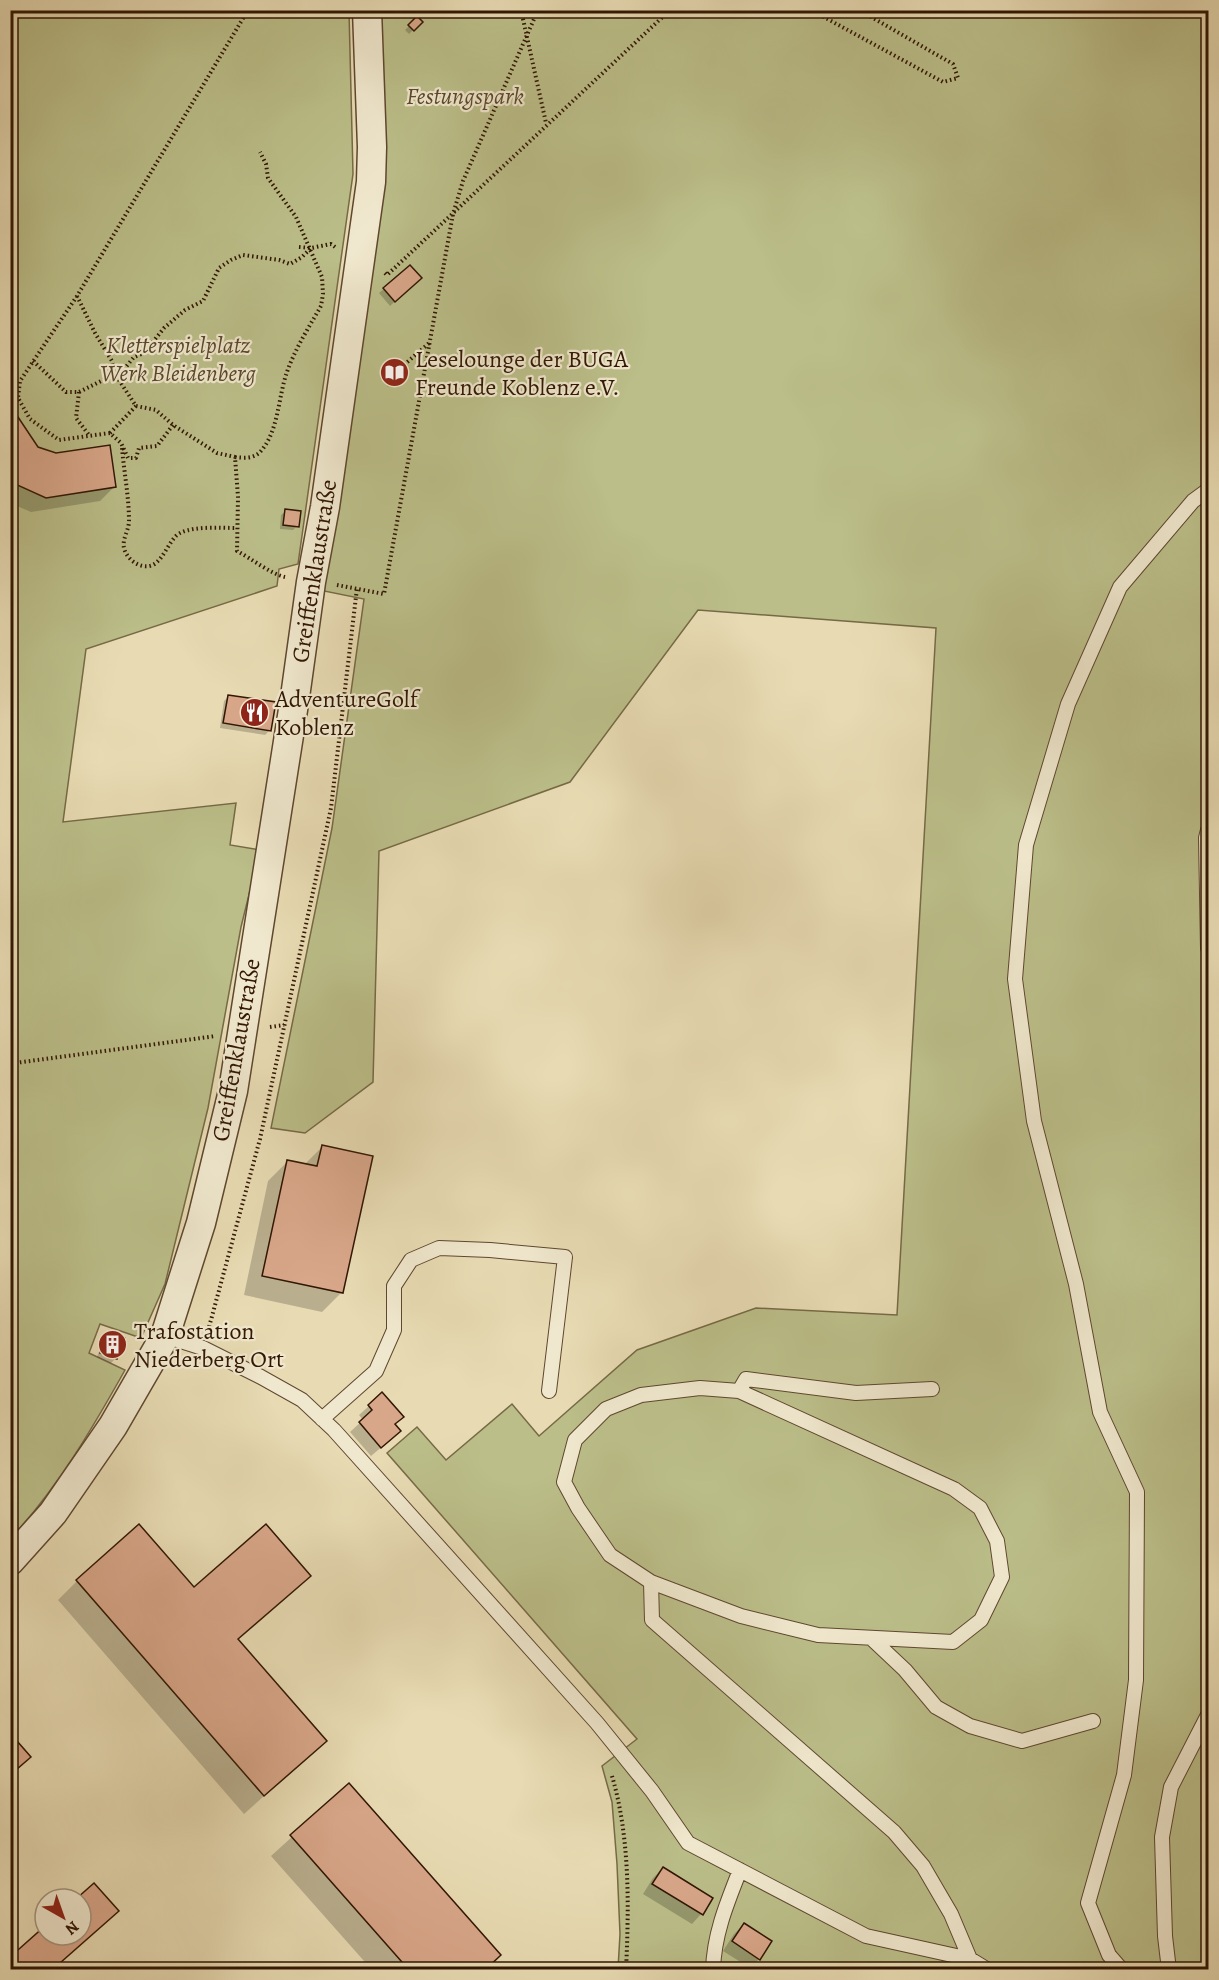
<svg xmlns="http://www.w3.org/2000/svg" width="1219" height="1980" font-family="Alegreya,serif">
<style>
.green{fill:#bbbe89;stroke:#766a46;stroke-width:1.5}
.shadow{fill:#0003}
.building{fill:#d8a689;stroke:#311603;stroke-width:1.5}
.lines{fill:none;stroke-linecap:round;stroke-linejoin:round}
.service-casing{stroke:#5f472f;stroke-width:16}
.minor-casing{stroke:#5f472f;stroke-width:31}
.path{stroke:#311603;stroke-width:4;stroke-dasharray:1.5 3;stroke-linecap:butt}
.service{stroke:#f0e8ce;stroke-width:14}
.minor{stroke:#f0e8ce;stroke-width:28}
.labels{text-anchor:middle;stroke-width:4.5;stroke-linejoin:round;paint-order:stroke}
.park-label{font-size:24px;font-style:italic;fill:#5a482b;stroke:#f0e8ce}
.poi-label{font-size:24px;fill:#311603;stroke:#f0e8ce;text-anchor:start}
.street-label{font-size:24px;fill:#311603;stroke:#f0e8ce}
</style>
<rect width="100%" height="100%" fill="#e8dbb3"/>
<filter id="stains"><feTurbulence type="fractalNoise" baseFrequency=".00333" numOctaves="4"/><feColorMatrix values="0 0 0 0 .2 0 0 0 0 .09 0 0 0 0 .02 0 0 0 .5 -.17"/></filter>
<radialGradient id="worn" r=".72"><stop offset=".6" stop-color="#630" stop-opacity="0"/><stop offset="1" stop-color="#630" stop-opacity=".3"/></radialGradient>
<!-- green -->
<path class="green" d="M 10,11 L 349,11 L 353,174 L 298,564 L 279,569 L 277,586 L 86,649 L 63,822 L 236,803 L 230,845 L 260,850 L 241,927 L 208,1108 L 165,1284 L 141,1338 L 100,1324 L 89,1353 L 125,1370 C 92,1429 57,1489 10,1539 Z
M 376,11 L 1208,11 L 1208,1969 L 618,1969 L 620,1934 L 617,1864 L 612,1802 L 602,1766 L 637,1739 L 387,1453 L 417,1427 L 446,1460 L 512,1404 L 539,1436 L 637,1350 L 756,1308 L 897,1315 L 936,628 L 698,610 L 570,782 L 379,851 L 373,1082 L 305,1133 L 271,1128 L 332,828 L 364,599 L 324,591 Z"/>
<!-- shadow -->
<path class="shadow" d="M 417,18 L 421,22 L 409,34 L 405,30 Z
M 410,267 L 420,278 L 390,306 L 379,293 Z
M 395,363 L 404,373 L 388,387 L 380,378 Z
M 10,408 L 37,448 L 115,486 L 100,501 L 31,512 L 10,503 Z
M 286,511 L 297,526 L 293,530 L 280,529 L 281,515 Z
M 229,696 L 270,730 L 265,735 L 220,728 L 224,701 Z
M 322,1147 L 342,1292 L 322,1312 L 244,1295 L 268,1181 L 288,1161 L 304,1165 Z
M 108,1334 L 116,1358 L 111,1363 L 97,1357 L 104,1338 Z
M 369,1406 L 394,1424 L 390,1440 L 371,1456 L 350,1432 L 363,1420 L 359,1415 Z
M 309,1576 L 237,1641 L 325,1741 L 244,1814 L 58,1600 L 77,1581 L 194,1589 Z
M 349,1785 L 485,1970 L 372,1970 L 271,1856 Z
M 663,1868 L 711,1899 L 701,1914 L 692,1924 L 643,1894 L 653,1878 Z
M 744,1924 L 759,1959 L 750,1968 L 723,1951 L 734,1934 Z"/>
<!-- building -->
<path class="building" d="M 417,16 L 423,22 L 414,31 L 408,25 Z
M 410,265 L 422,278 L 395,302 L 383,288 Z
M 396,361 L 398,365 L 401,362 L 406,368 L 404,370 L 406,373 L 393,384 L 383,373 Z
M 10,405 L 38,447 L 56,453 L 110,445 L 116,487 L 46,498 L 15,484 L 10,478 Z
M 285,509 L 301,511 L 299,527 L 283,525 Z
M 228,695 L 276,702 L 271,731 L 223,723 Z
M 322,1145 L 373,1156 L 343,1293 L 262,1276 L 287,1160 L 317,1166 Z
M 108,1332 L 125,1338 L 117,1359 L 100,1353 Z
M 382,1392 L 404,1417 L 395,1424 L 401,1431 L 381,1448 L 359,1422 L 372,1410 L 368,1405 Z
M 139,1524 L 194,1587 L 266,1524 L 311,1576 L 238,1639 L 327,1741 L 264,1796 L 76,1580 Z
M 10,1733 L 31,1757 L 10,1775 Z
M 349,1783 L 501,1955 L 485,1970 L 409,1970 L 290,1835 Z
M 663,1867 L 713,1898 L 703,1915 L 652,1884 Z
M 94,1883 L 119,1911 L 52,1970 L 10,1970 L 10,1957 L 45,1926 L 45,1935 L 81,1935 L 81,1899 L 76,1899 Z
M 744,1923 L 772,1941 L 760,1960 L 732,1941 Z"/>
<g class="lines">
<defs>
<path id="service" d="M 1208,830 L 1206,838 L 1208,948
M 165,1336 L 203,1348 L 261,1377 L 302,1400 L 334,1430 L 597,1723 L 652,1791 L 688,1843 L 866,1936 L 970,1959 L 988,1970
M 739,1391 L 746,1379 L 856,1393 L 932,1389
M 322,1419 L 376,1371 L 394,1330 L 394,1286 L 411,1260 L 439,1248 L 490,1250 L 565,1257 L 549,1391
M 651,1582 L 610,1555 L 578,1508 L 564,1482 L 575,1440 L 606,1409 L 641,1395 L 700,1388 L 739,1391 L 954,1489 L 980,1508 L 997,1541 L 1002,1577 L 981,1620 L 953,1642 L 818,1635 L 741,1616 L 651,1582 L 652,1620 L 894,1832 L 923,1866 L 951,1914 L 970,1959
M 871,1638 L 905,1670 L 936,1707 L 970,1726 L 1022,1741 L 1093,1721
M 713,1970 C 714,1934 727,1903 740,1870
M 1122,1970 L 1109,1955 L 1088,1903 L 1124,1775 L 1136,1680 L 1137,1492 L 1100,1412 L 1076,1284 L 1034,1121 L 1015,979 L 1026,845 L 1068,704 L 1120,587 L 1193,501 L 1208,490
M 1169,1970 L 1165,1936 L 1162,1837 L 1171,1787 L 1208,1715"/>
<path id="minor" d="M 10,1561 L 53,1513 L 113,1426 L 165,1336 L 201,1223 L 233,1091 L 295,697 L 311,582 L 325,507 L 371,182 L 372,147 L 367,10"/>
</defs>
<!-- service casing -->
<use href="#service" class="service-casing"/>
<!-- minor casing -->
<use href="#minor" class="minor-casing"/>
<!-- path -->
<path class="path" d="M 521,10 L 546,123
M 811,10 L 943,82 L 958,78 L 953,64 L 859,10
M 299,247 L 311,248 L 331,244 L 335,247
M 385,273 L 387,275 L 670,10
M 33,361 L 66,392 L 79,392 L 115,374 L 112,361 L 95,333 L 77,296
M 404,365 L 429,343
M 79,392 L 76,418 L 89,435
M 173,425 L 157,446 L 139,448 L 136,458 L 128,458 L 121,443 L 110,433 L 59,440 L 30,419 L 18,398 L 20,381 L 77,296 L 248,10
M 110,433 L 136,406
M 122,448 C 124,472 129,497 129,521 C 129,530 122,539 124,548 C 127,561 144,572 156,563 C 164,556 168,545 175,537 C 185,525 221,528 237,528
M 235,457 C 244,458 254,459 261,451 C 279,430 278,397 287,372 C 295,349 309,327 321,306 L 323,294 L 322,277 L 296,217 L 268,178 L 266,164 L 260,152
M 285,577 C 271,574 252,559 237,551 L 238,497 L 235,457 L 217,453 L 173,425 L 156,410 L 136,406 L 115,374 L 125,368 L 134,357 L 144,353 L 164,328 L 185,310 L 203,301 L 219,268 L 231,260 L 243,255 L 279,260 L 290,264 L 302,257 L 311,248
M 337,585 L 384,594 L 453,214 L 463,181 L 538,10
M 270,1027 L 284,1025
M 10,1070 L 15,1063 L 216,1036
M 208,1331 L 260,1139 L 331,808 L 357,588
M 612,1776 C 630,1837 629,1906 626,1970"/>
<!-- service -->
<use href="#service" class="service"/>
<!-- minor -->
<use href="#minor" class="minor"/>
</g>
<!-- icons -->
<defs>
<symbol id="library-disc" viewBox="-11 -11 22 22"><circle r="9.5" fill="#8f2418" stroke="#f0e8ce"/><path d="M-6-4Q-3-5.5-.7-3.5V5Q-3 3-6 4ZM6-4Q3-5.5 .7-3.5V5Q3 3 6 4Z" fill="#fff"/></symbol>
<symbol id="restaurant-disc" viewBox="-11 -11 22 22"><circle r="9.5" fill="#8f2418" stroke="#f0e8ce"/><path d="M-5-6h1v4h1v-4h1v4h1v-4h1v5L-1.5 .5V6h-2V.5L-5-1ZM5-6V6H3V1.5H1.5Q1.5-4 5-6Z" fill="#fff"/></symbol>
<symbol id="building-disc" viewBox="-11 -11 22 22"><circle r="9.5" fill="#8f2418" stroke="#f0e8ce"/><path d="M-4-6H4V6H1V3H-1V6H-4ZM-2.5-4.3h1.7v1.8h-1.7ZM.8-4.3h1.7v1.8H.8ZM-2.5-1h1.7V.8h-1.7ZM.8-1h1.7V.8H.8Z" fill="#fff"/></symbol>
</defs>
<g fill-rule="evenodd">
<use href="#library-disc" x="378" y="356" width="33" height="33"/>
<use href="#restaurant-disc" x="238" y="696" width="33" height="33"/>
<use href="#building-disc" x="96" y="1328" width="33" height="33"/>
</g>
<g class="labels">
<!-- park labels -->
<g class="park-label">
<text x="465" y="104">Festungspark</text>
<text x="178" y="353">Kletterspielplatz<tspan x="178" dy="28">Werk Bleidenberg</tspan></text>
</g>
<!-- poi labels -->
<g class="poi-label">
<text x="415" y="367">Leselounge der BUGA<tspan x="415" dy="28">Freunde Koblenz e.V.</tspan></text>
<text x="275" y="707">AdventureGolf<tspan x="275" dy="28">Koblenz</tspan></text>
<text x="134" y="1339">Trafostation<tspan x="134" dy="28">Niederberg Ort</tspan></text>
</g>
<!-- street labels -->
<g class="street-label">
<text transform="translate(314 571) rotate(-81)" y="8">Greiffenklaustraße</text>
<text transform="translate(236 1050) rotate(-80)" y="8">Greiffenklaustraße</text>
</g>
</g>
<!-- margin -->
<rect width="1219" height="1980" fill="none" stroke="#e8dbb3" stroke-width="36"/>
<rect x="12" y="12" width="1195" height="1956" fill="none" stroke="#311603" stroke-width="3"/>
<rect x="18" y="18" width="1183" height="1944" fill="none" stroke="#311603" stroke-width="1.5"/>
<!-- north arrow -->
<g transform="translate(63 1917) rotate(140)"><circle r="28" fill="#f0e8ce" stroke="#a4947d" stroke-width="1.5"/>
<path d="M0-4.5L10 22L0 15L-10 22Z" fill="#8f2418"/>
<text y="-9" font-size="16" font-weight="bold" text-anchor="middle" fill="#311603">N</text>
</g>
<rect width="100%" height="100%" filter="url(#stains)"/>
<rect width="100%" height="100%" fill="url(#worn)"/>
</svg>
